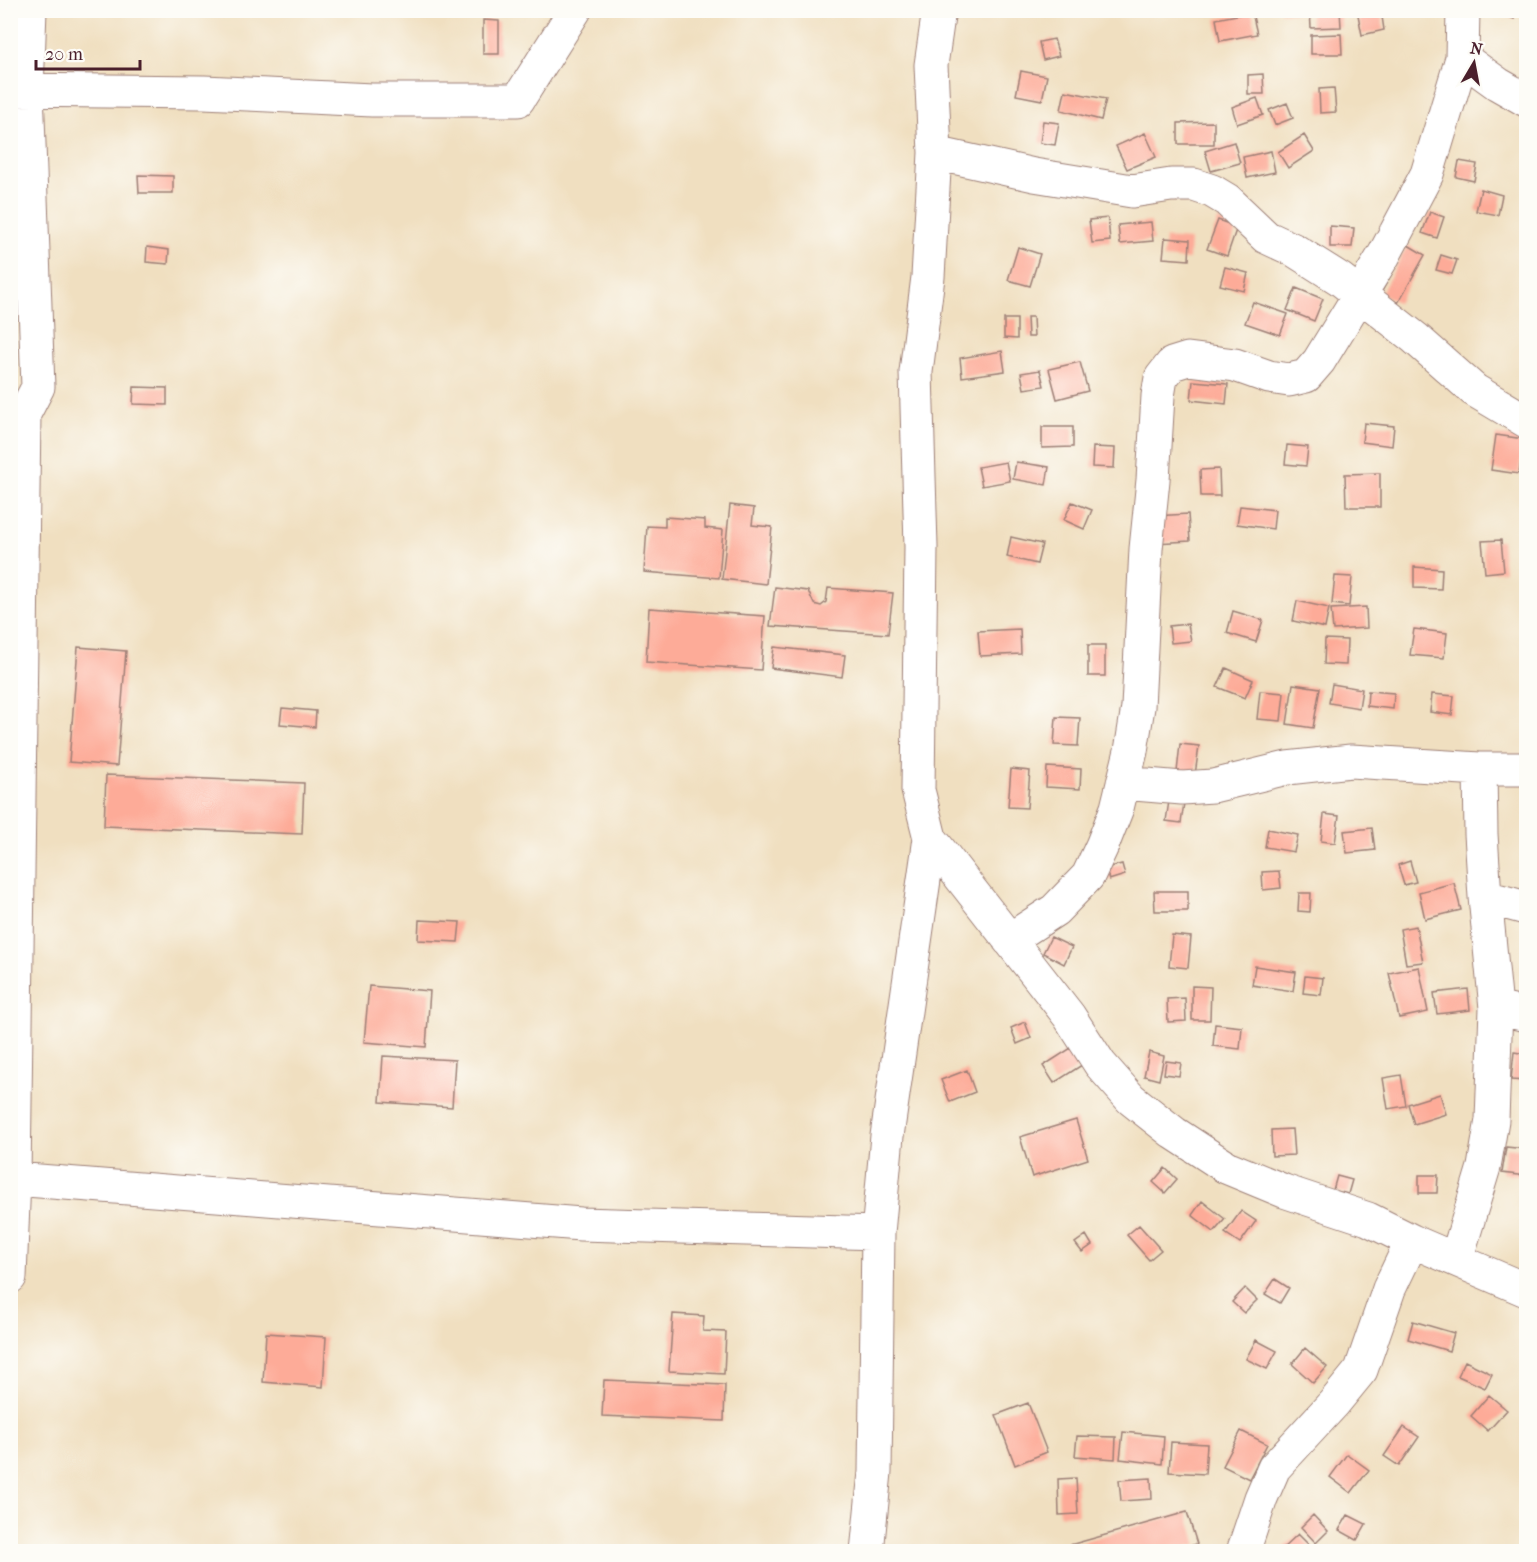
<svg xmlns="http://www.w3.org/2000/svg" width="1537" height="1562" font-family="'IM FELL French Canon',serif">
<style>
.building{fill:#fdab98}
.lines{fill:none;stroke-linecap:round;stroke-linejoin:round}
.street-casing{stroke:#9d7f76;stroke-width:35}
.street{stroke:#fff;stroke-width:33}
</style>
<rect width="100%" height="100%" fill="#fdfcf7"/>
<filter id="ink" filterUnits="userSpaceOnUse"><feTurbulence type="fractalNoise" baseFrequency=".0167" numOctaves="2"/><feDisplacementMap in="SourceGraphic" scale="12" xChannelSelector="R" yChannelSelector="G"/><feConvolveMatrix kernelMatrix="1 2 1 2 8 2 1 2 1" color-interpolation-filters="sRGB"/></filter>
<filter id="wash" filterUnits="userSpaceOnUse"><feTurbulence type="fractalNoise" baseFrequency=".008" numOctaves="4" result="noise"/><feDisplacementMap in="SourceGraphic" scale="24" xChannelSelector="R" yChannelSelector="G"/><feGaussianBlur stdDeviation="1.35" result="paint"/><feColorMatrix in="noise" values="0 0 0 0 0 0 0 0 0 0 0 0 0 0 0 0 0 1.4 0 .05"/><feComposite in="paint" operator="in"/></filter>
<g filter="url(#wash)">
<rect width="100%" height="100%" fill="#f0dfc0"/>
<g id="blocks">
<!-- building -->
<path class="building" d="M 1068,10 L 1086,10 L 1086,14 L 1069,16 Z
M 1280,10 L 1303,10 L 1302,13 L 1280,12 Z
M 1310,10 L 1340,10 L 1341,27 L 1311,28 Z
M 1357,10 L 1381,10 L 1384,30 L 1362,35 Z
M 1494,10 L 1515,10 L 1514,19 L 1494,11 Z
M 1252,12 L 1257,34 L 1220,41 L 1216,19 Z
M 483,20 L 499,21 L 499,54 L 483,54 Z
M 1341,34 L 1342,54 L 1311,54 L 1311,35 Z
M 1054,39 L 1059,56 L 1043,60 L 1039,42 Z
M 1021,71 L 1047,76 L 1042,100 L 1016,95 Z
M 1263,74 L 1264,94 L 1248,94 L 1248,75 Z
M 1334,88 L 1336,112 L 1320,113 L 1319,89 Z
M 1065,91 L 1106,99 L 1101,120 L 1061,110 Z
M 1257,98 L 1263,115 L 1237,124 L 1232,107 Z
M 1287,103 L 1293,118 L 1275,125 L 1269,110 Z
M 1043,121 L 1059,123 L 1055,145 L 1040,143 Z
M 1214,122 L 1214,144 L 1178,144 L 1178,123 Z
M 1145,133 L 1156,157 L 1127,169 L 1116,146 Z
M 1304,135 L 1314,151 L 1288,168 L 1278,152 Z
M 1234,142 L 1240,163 L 1211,171 L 1205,151 Z
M 1271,151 L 1275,172 L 1247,178 L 1243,157 Z
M 1459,161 L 1477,164 L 1474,181 L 1456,177 Z
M 138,175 L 173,176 L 173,193 L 139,193 Z
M 1481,189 L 1502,195 L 1498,215 L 1476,211 Z
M 1430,212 L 1444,217 L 1437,238 L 1422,233 Z
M 1108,218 L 1110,241 L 1092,243 L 1089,220 Z
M 1218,220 L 1237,227 L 1227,256 L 1207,249 Z
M 1151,222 L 1153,241 L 1120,244 L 1118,225 Z
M 1330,226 L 1354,228 L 1352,247 L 1330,247 Z
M 1165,238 L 1190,240 L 1189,260 L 1163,258 Z
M 1408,245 L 1425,255 L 1398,303 L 1381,293 Z
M 147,247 L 169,250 L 168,264 L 146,262 Z
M 1018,247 L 1040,254 L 1030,286 L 1008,280 Z
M 1441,255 L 1457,260 L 1452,274 L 1436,270 Z
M 1225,267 L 1248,273 L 1244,291 L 1220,285 Z
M 1296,288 L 1323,299 L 1314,321 L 1287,310 Z
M 1253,302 L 1288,314 L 1280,335 L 1245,323 Z
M 1027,317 L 1033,317 L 1034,337 L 1028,337 Z
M 1004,319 L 1017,319 L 1017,339 L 1004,338 Z
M 1002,351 L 1005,371 L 962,377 L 960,358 Z
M 1080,362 L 1088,391 L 1057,399 L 1049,369 Z
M 1040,370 L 1044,386 L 1024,389 L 1021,373 Z
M 1193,381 L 1228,384 L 1226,404 L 1191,400 Z
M 134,387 L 167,388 L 167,405 L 133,404 Z
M 1364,423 L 1394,426 L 1392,446 L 1362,442 Z
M 1042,427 L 1073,427 L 1073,447 L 1042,448 Z
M 1496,435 L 1524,439 L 1519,474 L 1491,470 Z
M 1287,445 L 1308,447 L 1306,466 L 1285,464 Z
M 1093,447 L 1115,448 L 1114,468 L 1092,467 Z
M 1006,462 L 1010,481 L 982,486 L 978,467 Z
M 1016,462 L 1049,467 L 1046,485 L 1013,479 Z
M 1219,469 L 1220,496 L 1201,496 L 1200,470 Z
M 1380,473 L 1380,507 L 1346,507 L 1345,474 Z
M 1072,502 L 1092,510 L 1084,529 L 1064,520 Z
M 730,505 L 754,508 L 752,525 L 772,527 L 766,584 L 722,579 Z
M 1240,506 L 1275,510 L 1273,529 L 1237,524 Z
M 1188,514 L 1190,541 L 1155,543 L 1154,516 Z
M 665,517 L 705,520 L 705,528 L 723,530 L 719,578 L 644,572 L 647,526 L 665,527 Z
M 1011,537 L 1042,544 L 1037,564 L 1007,557 Z
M 1501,540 L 1504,571 L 1485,573 L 1482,541 Z
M 1414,567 L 1442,569 L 1441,589 L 1414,588 Z
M 1335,576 L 1352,577 L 1349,606 L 1332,604 Z
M 775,587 L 808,591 L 814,604 L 821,606 L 826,602 L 828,588 L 893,593 L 888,634 L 770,626 Z
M 1297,601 L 1329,608 L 1325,628 L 1293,621 Z
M 1366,607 L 1367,628 L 1333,630 L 1331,609 Z
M 649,608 L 765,616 L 761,670 L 646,662 Z
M 1233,611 L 1263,620 L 1256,642 L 1227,633 Z
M 1188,624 L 1191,641 L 1171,643 L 1169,626 Z
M 1020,629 L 1021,654 L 980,656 L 978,631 Z
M 1414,629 L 1447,633 L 1444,658 L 1410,655 Z
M 1325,639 L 1347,640 L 1346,665 L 1324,664 Z
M 1088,645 L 1105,645 L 1105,676 L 1088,676 Z
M 78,647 L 126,651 L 117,766 L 69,762 Z
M 774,647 L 845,655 L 842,677 L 771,668 Z
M 1226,668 L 1253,680 L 1245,698 L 1217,687 Z
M 1293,684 L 1320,688 L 1313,728 L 1287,724 Z
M 1332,684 L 1362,689 L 1359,708 L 1329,703 Z
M 1260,691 L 1284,693 L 1281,721 L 1257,719 Z
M 1368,691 L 1394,693 L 1393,709 L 1367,706 Z
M 1432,694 L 1454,696 L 1452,715 L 1430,712 Z
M 282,708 L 316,711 L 315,727 L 280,724 Z
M 1056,717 L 1080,718 L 1078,746 L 1054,745 Z
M 1180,744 L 1199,746 L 1195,775 L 1177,772 Z
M 1047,767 L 1081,769 L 1080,789 L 1046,787 Z
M 1011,769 L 1030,771 L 1027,808 L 1008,807 Z
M 106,775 L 304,783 L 302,834 L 104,826 Z
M 1169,801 L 1184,803 L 1181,823 L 1166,821 Z
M 1324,814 L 1339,816 L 1335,843 L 1321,841 Z
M 1372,828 L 1375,850 L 1347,853 L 1344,831 Z
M 1268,829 L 1298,835 L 1294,852 L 1265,847 Z
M 1410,861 L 1416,882 L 1404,885 L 1398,865 Z
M 1122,864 L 1125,875 L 1109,880 L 1106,868 Z
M 1279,871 L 1281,888 L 1263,890 L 1262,872 Z
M 1454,883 L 1461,910 L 1425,919 L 1419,892 Z
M 1154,891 L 1188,891 L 1188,911 L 1155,911 Z
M 1299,893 L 1311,893 L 1310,912 L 1298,911 Z
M 419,920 L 460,922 L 458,942 L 418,940 Z
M 1416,926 L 1423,962 L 1406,964 L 1400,929 Z
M 1172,935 L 1191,937 L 1188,968 L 1169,966 Z
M 1051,937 L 1072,947 L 1064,964 L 1043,953 Z
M 1255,966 L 1296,972 L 1293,991 L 1252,985 Z
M 1419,967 L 1428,1012 L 1399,1018 L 1389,973 Z
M 1305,976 L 1323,978 L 1321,995 L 1303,993 Z
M 369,986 L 430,991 L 426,1047 L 364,1042 Z
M 1192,986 L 1211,987 L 1210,1020 L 1192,1020 Z
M 1468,989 L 1470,1010 L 1437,1014 L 1434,993 Z
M 1185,998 L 1186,1021 L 1168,1022 L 1167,999 Z
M 1025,1022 L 1031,1038 L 1017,1044 L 1011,1028 Z
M 1215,1024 L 1242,1027 L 1240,1049 L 1213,1046 Z
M 1071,1048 L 1082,1065 L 1054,1083 L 1043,1066 Z
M 1149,1052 L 1164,1056 L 1159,1080 L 1144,1076 Z
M 1514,1052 L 1526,1054 L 1526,1081 L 1511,1080 Z
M 383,1056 L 455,1060 L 452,1107 L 380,1102 Z
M 1166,1061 L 1181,1063 L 1179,1076 L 1164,1074 Z
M 967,1070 L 975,1092 L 950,1102 L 941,1080 Z
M 1401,1075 L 1406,1106 L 1388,1109 L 1383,1078 Z
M 1440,1094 L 1446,1114 L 1414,1124 L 1408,1104 Z
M 1076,1120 L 1088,1159 L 1032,1177 L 1020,1137 Z
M 1292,1129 L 1294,1155 L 1272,1156 L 1271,1130 Z
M 1506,1147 L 1526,1149 L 1526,1176 L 1502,1173 Z
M 1165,1168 L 1177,1179 L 1165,1193 L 1153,1182 Z
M 1419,1175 L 1438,1175 L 1437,1193 L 1419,1193 Z
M 1337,1176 L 1352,1180 L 1348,1194 L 1333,1190 Z
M 1202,1201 L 1225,1219 L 1214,1232 L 1192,1215 Z
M 1241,1211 L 1256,1221 L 1240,1243 L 1225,1233 Z
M 1139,1225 L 1161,1250 L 1149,1260 L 1127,1235 Z
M 1086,1235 L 1092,1245 L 1082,1252 L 1075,1243 Z
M 1275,1279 L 1289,1288 L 1280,1303 L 1265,1294 Z
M 1245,1288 L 1257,1300 L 1244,1313 L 1232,1302 Z
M 673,1314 L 704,1316 L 703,1331 L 726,1332 L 724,1374 L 669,1371 Z
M 1413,1321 L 1454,1333 L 1449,1351 L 1408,1339 Z
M 266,1333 L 326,1337 L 323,1387 L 263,1382 Z
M 1256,1340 L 1277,1351 L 1267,1369 L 1246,1359 Z
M 1305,1348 L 1327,1367 L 1313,1383 L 1292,1364 Z
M 1465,1361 L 1492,1374 L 1485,1388 L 1458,1376 Z
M 604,1380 L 725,1385 L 724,1421 L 602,1416 Z
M 1489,1395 L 1507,1410 L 1488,1431 L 1471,1416 Z
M 1028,1403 L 1047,1452 L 1015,1465 L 996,1415 Z
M 1404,1427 L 1419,1437 L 1399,1466 L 1384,1456 Z
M 1241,1431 L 1267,1444 L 1249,1479 L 1223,1466 Z
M 1123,1432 L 1164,1436 L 1162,1464 L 1120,1459 Z
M 1077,1436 L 1116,1437 L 1115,1459 L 1075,1456 Z
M 1171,1442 L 1207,1444 L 1205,1474 L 1169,1472 Z
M 1347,1454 L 1369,1470 L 1351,1493 L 1330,1477 Z
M 1076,1478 L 1078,1514 L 1059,1515 L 1058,1479 Z
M 1151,1478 L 1152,1499 L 1121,1501 L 1119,1480 Z
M 1187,1512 L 1197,1544 L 1168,1552 L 1045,1552 Z
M 1313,1515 L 1328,1531 L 1316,1543 L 1301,1527 Z
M 1348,1515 L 1366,1524 L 1357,1540 L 1339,1530 Z
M 1298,1534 L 1310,1546 L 1305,1552 L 1279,1552 Z"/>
</g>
</g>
<g filter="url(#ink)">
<use href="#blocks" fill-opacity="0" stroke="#9d7f76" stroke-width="1.5"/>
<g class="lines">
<defs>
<path id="street" d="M 939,10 L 931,65 L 935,153 L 928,277 L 916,372 L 921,547 L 918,790 L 930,838 L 1069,1016 L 1100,1064 L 1131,1099 L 1174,1133 L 1226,1167 L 1284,1191 L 1368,1219 L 1412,1241 L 1526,1290
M 1462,58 L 1498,84 L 1526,100
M 10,90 L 204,92 L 372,100 L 518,100 L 575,10
M 935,153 L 1034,175 L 1132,191 L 1171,185 L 1194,185 L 1212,191 L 1227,200 L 1266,237 L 1294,250 L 1340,279 L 1415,338 L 1474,390 L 1526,421
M 10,420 L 24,414 L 38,387 L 27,90 L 30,10
M 1123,783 L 1182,788 L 1213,786 L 1287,768 L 1351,761 L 1480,769 L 1526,769
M 1485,897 L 1526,908
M 1009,940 L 1055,910 L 1088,876 L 1102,846 L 1117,808 L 1131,751 L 1138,707 L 1146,549 L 1153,480 L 1158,396 L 1161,378 L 1172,364 L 1188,359 L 1235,365 L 1269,377 L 1289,380 L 1306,376 L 1319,361 L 1384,255 L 1427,174 L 1462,58 L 1463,10
M 1496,1008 L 1526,1015
M 14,1179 L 581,1224 L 878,1233
M 1456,1260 L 1484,1167 L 1492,1120 L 1496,1008 L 1485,897 L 1481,834 L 1480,769
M 10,1277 L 14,1179 L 24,414
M 867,1552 L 875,1472 L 878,1233 L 887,1136 L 930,838
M 1243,1552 L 1261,1498 L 1274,1468 L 1334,1403 L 1361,1370 L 1389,1289 L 1412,1241"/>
</defs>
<!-- street casing -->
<use href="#street" class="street-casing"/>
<!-- street -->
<use href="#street" class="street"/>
</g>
</g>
<!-- margin -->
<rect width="1537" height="1562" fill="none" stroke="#fdfcf7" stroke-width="36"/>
<!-- north arrow -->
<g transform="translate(1474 63) rotate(10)" stroke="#fdfcf7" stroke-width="4.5" paint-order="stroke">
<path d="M0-4.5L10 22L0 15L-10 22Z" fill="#4a1f2b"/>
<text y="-9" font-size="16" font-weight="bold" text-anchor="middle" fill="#4a1f2b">N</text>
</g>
<!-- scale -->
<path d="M36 60v9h104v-9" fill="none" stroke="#4a1f2b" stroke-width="3"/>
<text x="45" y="60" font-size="18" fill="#4a1f2b" stroke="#fdfcf7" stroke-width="4.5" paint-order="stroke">20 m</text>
</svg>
